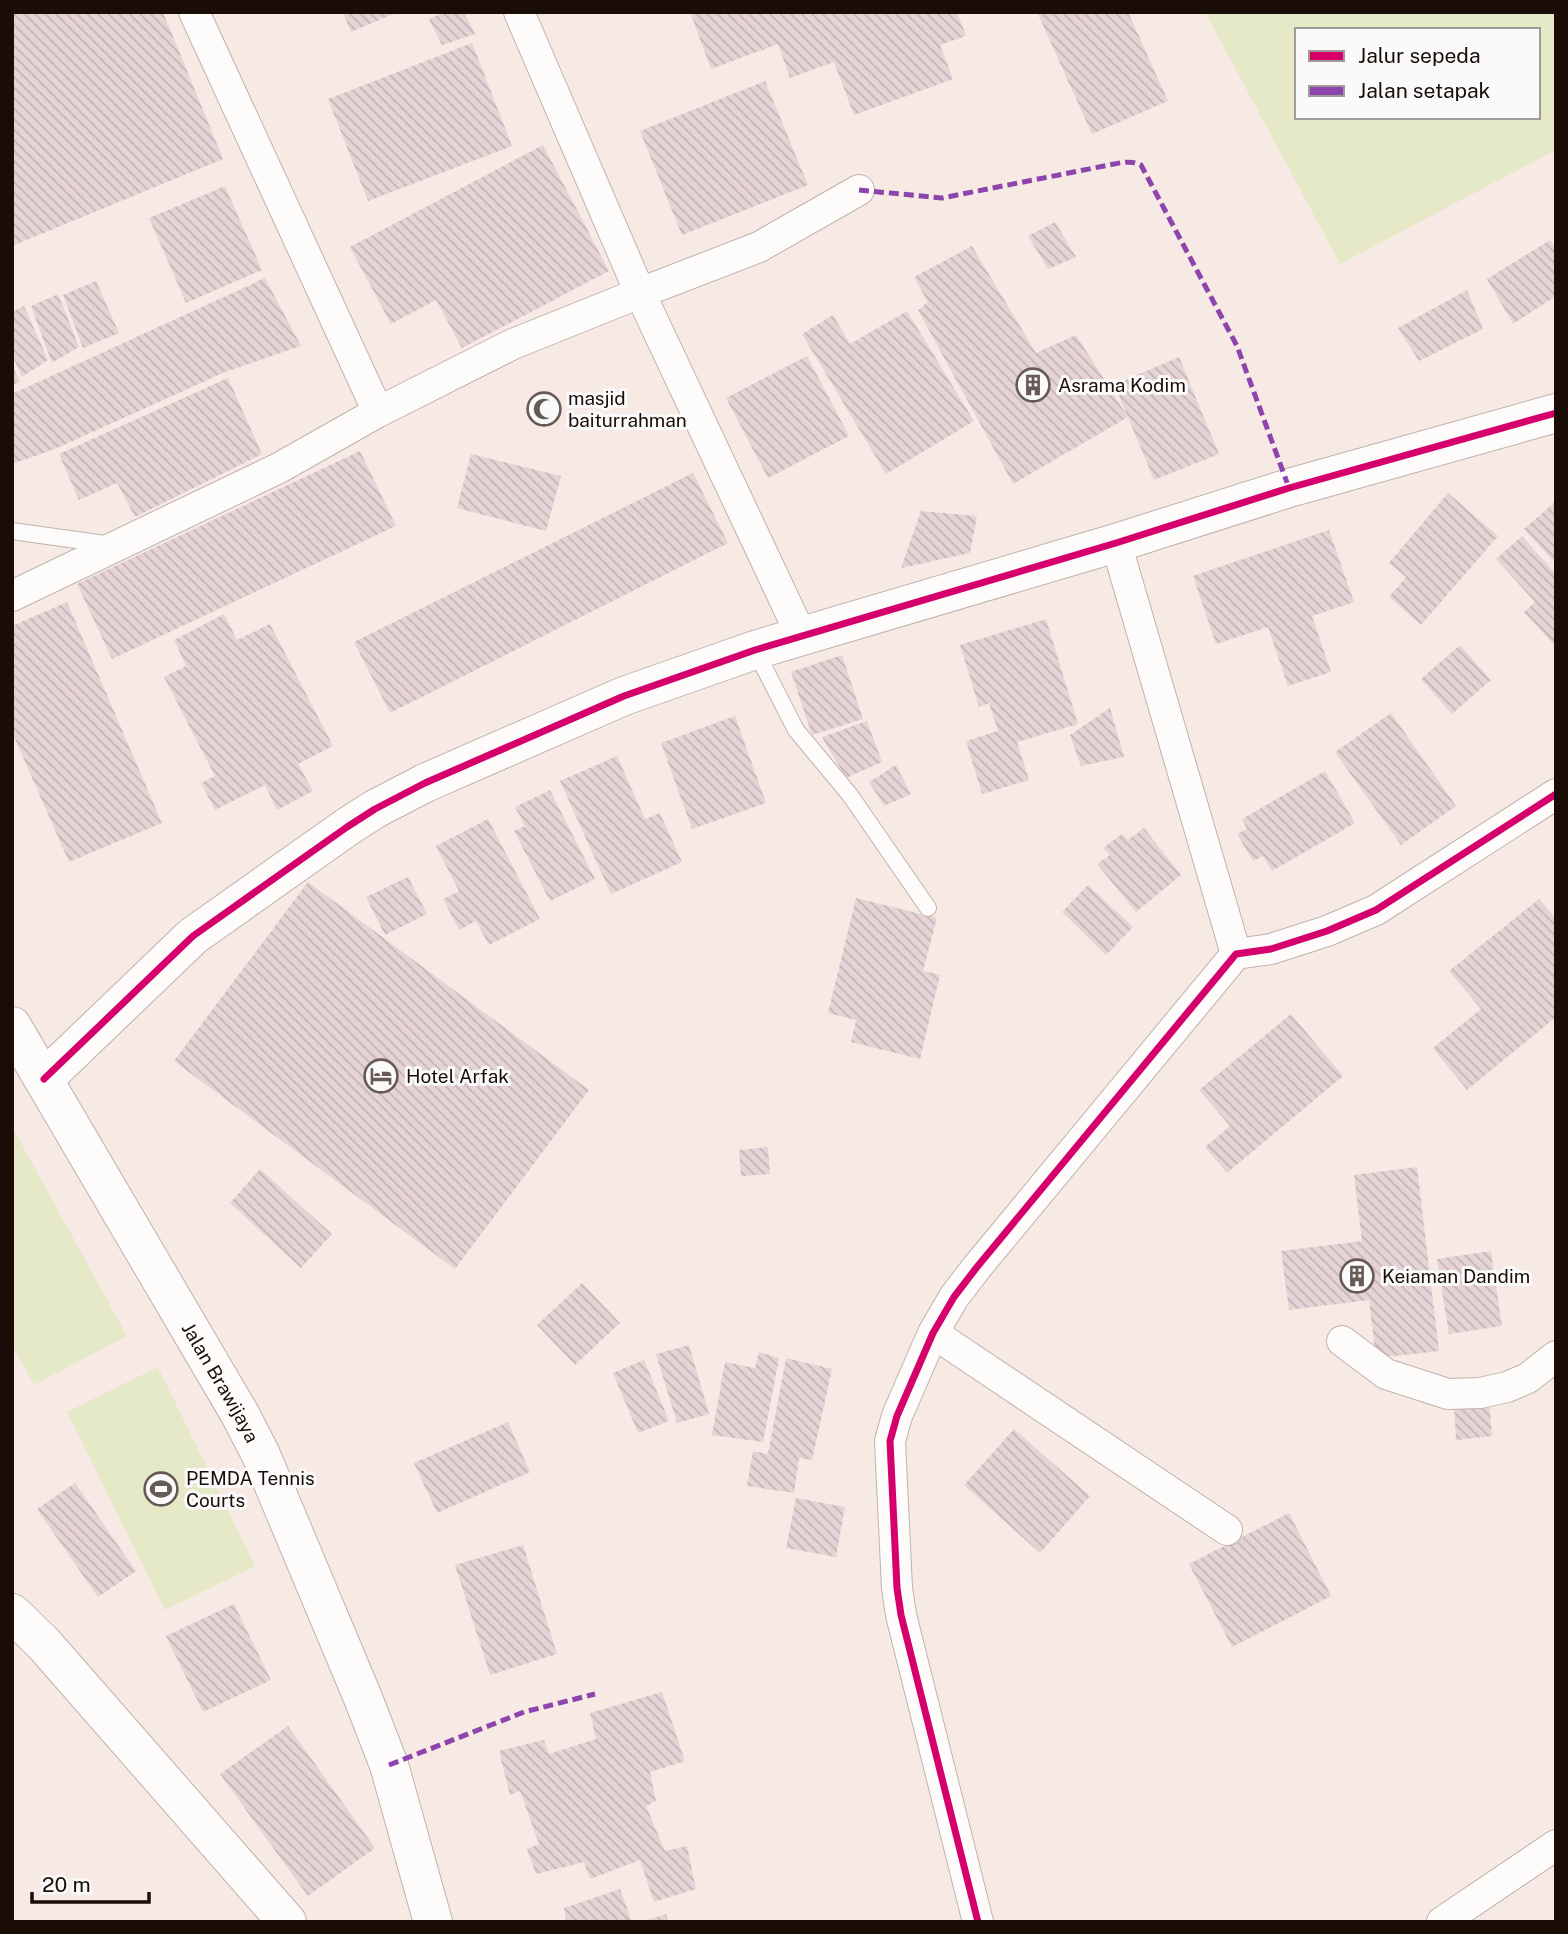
<svg xmlns="http://www.w3.org/2000/svg" width="1568" height="1934" font-family="'Public Sans',sans-serif">
<style>
.park{fill:#e6e9c7;fill-rule:evenodd}
.building{fill:url(#building-back-hatch)}
.lines{fill:none;stroke-linecap:round;stroke-linejoin:round}
.lane-casing{stroke:#bfb2ad;stroke-width:18}
.street-casing{stroke:#bfb2ad;stroke-width:32}
.secondary-casing{stroke:#bfb2ad;stroke-width:40}
.lane{stroke:#fefcfb;stroke-width:16}
.street{stroke:#fefcfb;stroke-width:30}
.secondary{stroke:#fefcfb;stroke-width:38}
.quiet{stroke:#8e44ad;stroke-width:5;stroke-dasharray:10 5;stroke-linecap:butt}
.cycleway-casing{stroke:#fafafa;stroke-width:11}
.cycleway{stroke:#d6006c;stroke-width:7}
.labels{text-anchor:middle;stroke-width:6;stroke-linejoin:round;paint-order:stroke}
.poi-label{font-size:19px;fill:#1a0d08;stroke:#fafafa;text-anchor:start}
.street-label{font-size:19px;fill:#1a0d08;stroke:#fafafa}
</style>
<defs>
<pattern id="building-back-hatch" width="6" height="6" patternUnits="userSpaceOnUse" patternTransform="scale(1.75)"><rect width="6" height="6" fill="#e5d3d5"/><path d="M-1 5l2 2M0 0l6 6M5-1l2 2" fill="none" stroke="#c4b4b5"/></pattern>
</defs>
<rect width="100%" height="100%" fill="#f7eae5"/>
<!-- park -->
<path class="park" d="M 1205,12 L 1554,12 L 1556,150 L 1340,264 ZM 1297,30 L 1538,30 L 1538,117 L 1297,117 Z
M 14,1130 L 127,1336 L 34,1385 L 12,1345 L 12,1131 Z
M 158,1367 L 255,1566 L 165,1610 L 67,1412 Z"/>
<!-- building -->
<path class="building" d="M 12,12 L 163,12 L 223,159 L 12,246 Z
M 343,12 L 398,12 L 351,32 Z
M 446,12 L 464,12 L 475,34 L 442,45 L 429,19 Z
M 690,12 L 957,12 L 966,36 L 940,45 L 953,79 L 854,115 L 834,62 L 790,78 L 778,44 L 711,69 Z
M 1037,12 L 1128,12 L 1168,101 L 1092,134 Z
M 472,43 L 512,146 L 368,201 L 328,99 Z
M 765,81 L 808,185 L 682,235 L 640,131 Z
M 543,145 L 609,271 L 462,348 L 436,300 L 391,324 L 350,247 Z
M 225,186 L 262,270 L 186,303 L 149,218 Z
M 1055,222 L 1076,257 L 1048,269 L 1028,236 Z
M 1550,240 L 1556,249 L 1556,296 L 1513,324 L 1487,279 Z
M 972,246 L 1036,353 L 1076,335 L 1128,417 L 1114,385 L 1179,357 L 1219,454 L 1154,480 L 1128,417 L 1013,484 L 918,310 L 928,302 L 914,277 Z
M 265,278 L 301,346 L 225,372 L 55,449 L 12,464 L 12,394 Z
M 96,281 L 119,333 L 83,348 L 63,295 Z
M 1467,290 L 1483,329 L 1419,361 L 1398,328 Z
M 58,294 L 79,347 L 52,363 L 31,306 Z
M 24,306 L 48,360 L 22,377 L 12,355 L 12,312 Z
M 907,311 L 974,421 L 886,474 L 802,334 L 833,315 L 850,344 Z
M 807,356 L 849,436 L 768,478 L 726,398 Z
M 12,365 L 20,382 L 12,385 Z
M 228,378 L 262,454 L 135,517 L 117,483 L 79,500 L 59,454 Z
M 360,451 L 396,526 L 112,659 L 77,584 Z
M 471,454 L 561,476 L 546,531 L 457,508 Z
M 693,473 L 728,543 L 390,713 L 354,642 Z
M 1448,493 L 1498,536 L 1421,625 L 1389,597 L 1406,577 L 1389,563 Z
M 1556,501 L 1556,564 L 1524,529 Z
M 921,511 L 977,516 L 970,553 L 901,568 Z
M 1329,530 L 1354,602 L 1312,616 L 1331,672 L 1288,686 L 1268,627 L 1216,644 L 1193,576 Z
M 1522,536 L 1556,574 L 1556,647 L 1524,612 L 1535,602 L 1496,559 Z
M 67,602 L 162,823 L 69,862 L 12,732 L 12,626 Z
M 224,614 L 237,640 L 270,624 L 333,746 L 298,764 L 313,791 L 277,810 L 265,785 L 215,810 L 201,783 L 215,776 L 164,677 L 186,666 L 174,640 Z
M 1046,619 L 1078,724 L 1017,742 L 1029,780 L 982,794 L 966,741 L 998,731 L 989,703 L 979,707 L 960,645 Z
M 1460,645 L 1491,680 L 1452,714 L 1421,679 Z
M 842,655 L 863,719 L 812,735 L 791,672 Z
M 1110,708 L 1124,757 L 1081,766 L 1070,735 Z
M 1391,713 L 1456,806 L 1401,845 L 1335,752 Z
M 735,716 L 766,803 L 692,829 L 661,743 Z
M 867,721 L 882,762 L 846,778 L 822,737 Z
M 617,756 L 645,819 L 660,813 L 682,862 L 611,894 L 560,781 Z
M 896,765 L 911,794 L 884,806 L 869,782 Z
M 1325,771 L 1355,823 L 1272,871 L 1263,856 L 1253,861 L 1237,834 L 1247,829 L 1242,819 Z
M 550,790 L 595,879 L 550,901 L 514,831 L 525,826 L 515,807 Z
M 488,819 L 540,919 L 489,945 L 476,921 L 459,930 L 443,899 L 459,891 L 436,846 Z
M 1144,828 L 1181,875 L 1136,912 L 1097,864 L 1110,855 L 1103,848 L 1122,834 L 1128,840 Z
M 408,877 L 427,914 L 385,935 L 366,897 Z
M 308,882 L 589,1090 L 455,1269 L 174,1061 Z
M 1088,885 L 1133,927 L 1106,955 L 1062,912 Z
M 856,898 L 937,918 L 923,971 L 940,975 L 920,1059 L 851,1042 L 856,1020 L 828,1013 Z
M 1539,899 L 1556,919 L 1556,1017 L 1467,1090 L 1433,1048 L 1481,1009 L 1449,971 Z
M 1291,1014 L 1343,1076 L 1227,1173 L 1205,1147 L 1230,1126 L 1199,1090 Z
M 768,1147 L 770,1174 L 741,1176 L 739,1150 Z
M 1417,1167 L 1439,1351 L 1376,1358 L 1369,1300 L 1289,1310 L 1281,1251 L 1362,1241 L 1354,1175 Z
M 260,1169 L 332,1234 L 301,1268 L 230,1203 Z
M 1491,1251 L 1502,1326 L 1449,1334 L 1437,1259 Z
M 582,1283 L 620,1323 L 575,1365 L 537,1325 Z
M 689,1345 L 709,1414 L 677,1423 L 656,1354 Z
M 759,1352 L 779,1358 L 763,1442 L 712,1435 L 725,1362 L 755,1368 Z
M 786,1358 L 832,1369 L 812,1460 L 799,1458 L 794,1493 L 747,1486 L 753,1451 L 768,1454 Z
M 644,1360 L 669,1421 L 638,1433 L 613,1373 Z
M 1489,1402 L 1492,1436 L 1456,1440 L 1454,1404 Z
M 508,1422 L 530,1472 L 437,1513 L 414,1463 Z
M 1014,1429 L 1090,1496 L 1040,1553 L 964,1485 Z
M 75,1483 L 136,1571 L 98,1597 L 37,1509 Z
M 796,1498 L 845,1507 L 836,1557 L 786,1548 Z
M 1289,1513 L 1331,1596 L 1232,1647 L 1189,1564 Z
M 523,1545 L 557,1654 L 490,1675 L 455,1565 Z
M 234,1604 L 271,1680 L 203,1712 L 166,1636 Z
M 662,1692 L 685,1761 L 650,1772 L 656,1801 L 646,1806 L 665,1851 L 687,1846 L 696,1889 L 654,1902 L 640,1860 L 590,1879 L 584,1862 L 536,1874 L 527,1849 L 539,1844 L 520,1791 L 510,1795 L 499,1751 L 544,1740 L 549,1754 L 596,1739 L 590,1713 Z
M 288,1726 L 375,1848 L 308,1896 L 220,1774 Z
M 620,1889 L 632,1922 L 566,1922 L 564,1908 Z
M 666,1914 L 669,1922 L 645,1922 L 645,1921 Z"/>
<g class="lines">
<defs>
<path id="lane" d="M 12,531 L 112,545
M 755,650 L 796,730 L 850,795 L 928,908"/>
<path id="street" d="M 194,12 L 378,412
M 519,12 L 640,293 L 759,247 L 859,190
M 1116,543 L 1236,954
M 12,596 L 279,468 L 378,412 L 513,344 L 640,293 L 801,635
M 933,1333 L 1227,1530
M 1342,1341 L 1386,1374 L 1448,1394 L 1480,1393 L 1507,1387 L 1528,1378 L 1556,1356
M 978,1922 L 901,1615 L 897,1588 L 890,1441 L 897,1416 L 933,1333 L 954,1297 L 977,1267 L 1236,954 L 1271,949 L 1327,931 L 1376,910 L 1556,794
M 1442,1922 L 1556,1845"/>
<g id="secondary">
<path id="s1" d="M 12,1026 L 241,1416 L 261,1455 L 363,1698 L 389,1765 L 433,1922"/>
<path d="M 44,1079 L 193,936 L 347,827 L 375,809 L 425,783 L 624,696 L 755,650 L 1116,543 L 1289,488 L 1556,413"/>
<path d="M 12,1613 L 44,1644 L 287,1922"/>
</g>
</defs>
<!-- lane casing -->
<use href="#lane" class="lane-casing"/>
<!-- street casing -->
<use href="#street" class="street-casing"/>
<!-- secondary casing -->
<use href="#secondary" class="secondary-casing"/>
<!-- lane -->
<use href="#lane" class="lane"/>
<!-- street -->
<use href="#street" class="street"/>
<!-- secondary -->
<use href="#secondary" class="secondary"/>
<!-- quiet -->
<path class="quiet" d="M 859,190 L 942,198 L 1104,166 C 1116,164 1130,159 1141,165 L 1237,346 L 1289,488
M 389,1765 L 524,1712 L 595,1694"/>
<defs>
<path id="cycleway" d="M 44,1079 L 193,936 L 347,827 L 375,809 L 425,783 L 624,696 L 755,650 L 1116,543 L 1289,488 L 1556,413
M 978,1922 L 901,1615 L 897,1588 L 890,1441 L 897,1416 L 933,1333 L 954,1297 L 977,1267 L 1236,954 L 1271,949 L 1327,931 L 1376,910 L 1556,794"/>
</defs>
<!-- cycleway casing -->
<use href="#cycleway" class="cycleway-casing"/>
<!-- cycleway -->
<use href="#cycleway" class="cycleway"/>
</g>
<!-- icons -->
<defs>
<symbol id="building-ring" viewBox="-11 -11 22 22"><circle r="9.5" fill="#fafafa" stroke="#675a55" stroke-width="1.5"/><path d="M-4-6H4V6H1V3H-1V6H-4ZM-2.5-4.3h1.7v1.8h-1.7ZM.8-4.3h1.7v1.8H.8ZM-2.5-1h1.7V.8h-1.7ZM.8-1h1.7V.8H.8Z" fill="#675a55"/></symbol>
<symbol id="mosque-ring" viewBox="-11 -11 22 22"><circle r="9.5" fill="#fafafa" stroke="#675a55" stroke-width="1.5"/><path d="M3.5-4.9A6 6 0 1 0 3.5 4.9A5 5 0 1 1 3.5-4.9Z" fill="#675a55"/></symbol>
<symbol id="hotel-ring" viewBox="-11 -11 22 22"><circle r="9.5" fill="#fafafa" stroke="#675a55" stroke-width="1.5"/><path d="M-6-4.5h1.5V1H6V5H4.5V3h-9V5H-6ZM-4 0a1.8 1.8 0 1 1 3.6 0ZM.5 0V-2.5h3Q6-2.5 6 0Z" fill="#675a55"/></symbol>
<symbol id="stadium-ring" viewBox="-11 -11 22 22"><circle r="9.5" fill="#fafafa" stroke="#675a55" stroke-width="1.5"/><path d="M0-5a6.5 5 0 1 0 0 10a6.5 5 0 1 0 0-10ZM-3.5-1.8h7v3.6h-7Z" fill="#675a55"/></symbol>
</defs>
<g fill-rule="evenodd">
<use href="#building-ring" x="1014" y="366" width="38" height="38"/>
<use href="#mosque-ring" x="525" y="390" width="38" height="38"/>
<use href="#hotel-ring" x="362" y="1057" width="38" height="38"/>
<use href="#building-ring" x="1338" y="1257" width="38" height="38"/>
<use href="#stadium-ring" x="142" y="1470" width="38" height="38"/>
</g>
<g class="labels">
<!-- poi labels -->
<g class="poi-label">
<text x="1058" y="392">Asrama Kodim</text>
<text x="568" y="405">masjid<tspan x="568" dy="22">baiturrahman</tspan></text>
<text x="406" y="1083">Hotel Arfak</text>
<text x="1382" y="1283">Keiaman Dandim</text>
<text x="186" y="1485">PEMDA Tennis<tspan x="186" dy="22">Courts</tspan></text>
</g>
<!-- street labels -->
<g class="street-label">
<text dy="7" stroke="none"><textPath href="#s1" startOffset="413">Jalan Brawijaya</textPath></text>
</g>
</g>
<!-- border -->
<rect width="1568" height="1934" fill="none" stroke="#1a0d08" stroke-width="28"/>
<!-- legend -->
<rect x="1295" y="28" width="245" height="91" fill="#fafafa" stroke="#a09b99" stroke-width="2"/>
<rect x="1309" y="51" width="35" height="10" fill="#d6006c" stroke="#a09b99" stroke-width="2"/>
<text x="1358" y="63" font-size="21" fill="#1a0d08">Jalur sepeda</text>
<rect x="1309" y="86" width="35" height="10" fill="#8e44ad" stroke="#a09b99" stroke-width="2"/>
<text x="1358" y="98" font-size="21" fill="#1a0d08">Jalan setapak</text>
<!-- scale -->
<path d="M32 1892v10h117v-10" fill="none" stroke="#1a0d08" stroke-width="3.5"/>
<text x="42" y="1892" font-size="21" fill="#1a0d08" stroke="#fafafa" stroke-width="5" paint-order="stroke">20 m</text>
</svg>
